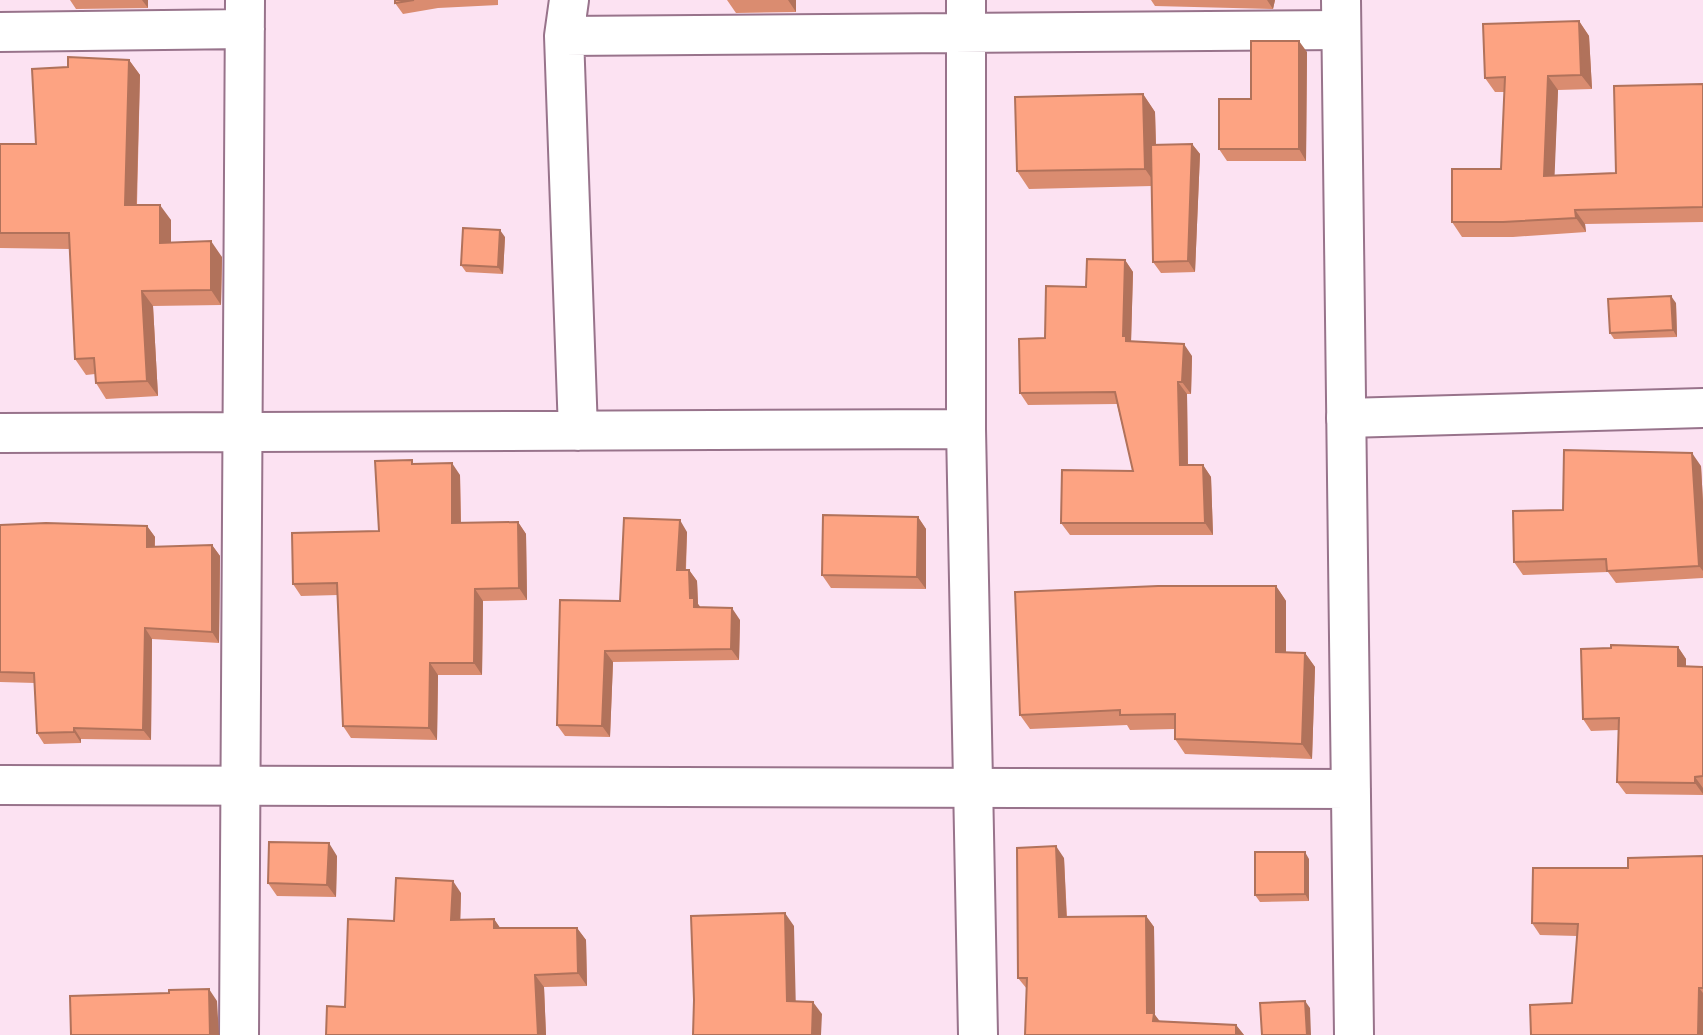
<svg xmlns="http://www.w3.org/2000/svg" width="1703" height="1035" font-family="Figtree,sans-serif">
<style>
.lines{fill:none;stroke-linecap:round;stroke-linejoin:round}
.minor-casing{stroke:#98738b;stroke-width:42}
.tertiary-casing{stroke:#98738b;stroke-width:42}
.minor{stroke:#fff;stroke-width:38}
.tertiary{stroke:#fff;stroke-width:38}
.wall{fill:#da8c70}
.shaded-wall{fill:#b1725b}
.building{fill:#fda382;stroke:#b1725b;stroke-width:2}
</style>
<rect width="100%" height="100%" fill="#fce2f2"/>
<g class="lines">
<defs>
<path id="minor" d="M 569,0 L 564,36 L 578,431
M 966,0 L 966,429 L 978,1035
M 0,32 L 245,29
M 564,36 L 1341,30
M 1346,418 L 1703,408
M 0,433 L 966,429
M 239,1035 L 245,0"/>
<path id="tertiary" d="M 1341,0 L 1354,1035
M 0,785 L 1351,789"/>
</defs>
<!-- minor casing -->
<use href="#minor" class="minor-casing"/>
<!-- tertiary casing -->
<use href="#tertiary" class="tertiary-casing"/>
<!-- minor -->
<use href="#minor" class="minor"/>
<!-- tertiary -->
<use href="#tertiary" class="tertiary"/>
</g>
<!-- wall -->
<path class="wall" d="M 70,0 L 148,0 L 148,8 L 76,9 Z
M 395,0 L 498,0 L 498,5 L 438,8 L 403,14 L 395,3 Z
M 727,0 L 796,0 L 796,12 L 736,13 Z
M 1151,0 L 1275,0 L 1273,9 L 1155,6 Z
M 1579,21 L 1589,36 L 1592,89 L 1558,90 L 1554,175 L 1616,173 L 1703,84 L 1703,222 L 1585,224 L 1586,232 L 1513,237 L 1462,237 L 1452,222 L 1501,169 L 1505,92 L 1495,92 L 1485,78 Z
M 1307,52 L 1306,161 L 1227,161 L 1219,149 L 1251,99 Z
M 129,60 L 140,75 L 137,205 L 171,220 L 171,242 L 222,257 L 221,305 L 153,306 L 158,396 L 106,399 L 96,383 L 95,374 L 86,375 L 75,359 L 70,249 L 0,248 L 0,144 L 36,144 L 68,67 Z
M 1143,94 L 1155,112 L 1156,145 L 1192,144 L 1200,154 L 1195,272 L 1161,273 L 1153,262 L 1152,186 L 1029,189 L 1017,171 Z
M 505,237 L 503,274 L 466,272 L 461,265 Z
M 1125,260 L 1133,272 L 1131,341 L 1192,356 L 1191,394 L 1187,394 L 1188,465 L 1203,465 L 1211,477 L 1213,535 L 1070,535 L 1061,523 L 1133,471 L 1117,404 L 1028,405 L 1020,393 L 1045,338 L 1086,287 Z
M 1676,303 L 1677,337 L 1614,339 L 1610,333 Z
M 414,463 L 460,475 L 461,523 L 518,522 L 526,534 L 527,600 L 483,601 L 482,675 L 438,675 L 437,740 L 351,738 L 343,726 L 338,595 L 301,596 L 293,584 L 379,531 Z
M 1701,466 L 1703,502 L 1703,578 L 1616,583 L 1608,572 L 1523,575 L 1514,562 L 1563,510 Z
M 918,517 L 926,529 L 926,589 L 831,588 L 822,575 Z
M 0,525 L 147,526 L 155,537 L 155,547 L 212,545 L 220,556 L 219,643 L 152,639 L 151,740 L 81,739 L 81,743 L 44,744 L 37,733 L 35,683 L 0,682 Z
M 687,532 L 686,570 L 689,570 L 697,581 L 698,604 L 700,607 L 740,620 L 739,660 L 613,662 L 610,737 L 565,736 L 557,725 L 620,601 Z
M 1276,586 L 1286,601 L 1286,652 L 1305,653 L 1315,667 L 1312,759 L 1185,754 L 1175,739 L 1175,729 L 1130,730 L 1127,725 L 1030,729 L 1020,715 Z
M 1678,647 L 1686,659 L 1686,667 L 1703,667 L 1703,795 L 1626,794 L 1617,782 L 1619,730 L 1591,731 L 1583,719 Z
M 337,856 L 336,897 L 277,896 L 268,883 Z
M 1703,856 L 1703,1035 L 1577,936 L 1540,935 L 1532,923 L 1628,868 Z
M 1064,858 L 1067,917 L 1146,916 L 1154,927 L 1155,1015 L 1159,1021 L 1236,1025 L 1244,1035 L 1025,1035 L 1027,989 L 1018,978 Z
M 1309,859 L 1309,901 L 1260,902 L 1255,895 Z
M 461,893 L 460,920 L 494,919 L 500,928 L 577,928 L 586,940 L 587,986 L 544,987 L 546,1035 L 326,1035 L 345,1007 L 394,921 Z"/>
<!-- shaded-wall -->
<path class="shaded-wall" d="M 142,0 L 148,0 L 148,8 Z
M 788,0 L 796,0 L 796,12 Z
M 1267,0 L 1275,0 L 1273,9 Z
M 1579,21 L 1589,36 L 1592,89 L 1581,75 Z
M 1299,41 L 1307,52 L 1306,161 L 1299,149 Z
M 129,60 L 140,75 L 136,220 L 125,205 Z
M 1548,76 L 1558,90 L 1554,190 L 1544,176 Z
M 1143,94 L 1155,112 L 1157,186 L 1145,169 Z
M 1192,144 L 1200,154 L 1195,272 L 1188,261 Z
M 160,205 L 171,220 L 171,258 L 160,243 Z
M 1575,210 L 1585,224 L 1586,232 L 1576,218 Z
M 500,230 L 505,237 L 503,274 L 498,267 Z
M 211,241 L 222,257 L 221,305 L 211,290 Z
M 1125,260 L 1133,272 L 1131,343 L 1135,353 L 1123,336 Z
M 142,291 L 153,306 L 158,396 L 147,381 Z
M 1671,296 L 1676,303 L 1677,337 L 1673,330 Z
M 1184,344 L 1192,356 L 1191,394 L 1182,382 Z
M 1178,382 L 1187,394 L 1188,477 L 1180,465 Z
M 1692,453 L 1701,466 L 1703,502 L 1703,571 L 1699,566 Z
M 452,463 L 460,475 L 461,535 L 452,523 Z
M 1203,465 L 1211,477 L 1213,535 L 1205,523 Z
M 918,517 L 926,529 L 926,589 L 917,577 Z
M 680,520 L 687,532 L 685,582 L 677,570 Z
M 518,522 L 526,534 L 527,600 L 519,588 Z
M 147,526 L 155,537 L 154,558 L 147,547 Z
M 212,545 L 220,556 L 219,643 L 212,632 Z
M 689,570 L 697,581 L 698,604 L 702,609 L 694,607 L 690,598 Z
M 1276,586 L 1286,601 L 1286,666 L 1276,652 Z
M 475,589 L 483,601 L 482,675 L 474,663 Z
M 732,608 L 740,620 L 739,660 L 731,649 Z
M 145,628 L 152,639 L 151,740 L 143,730 Z
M 1678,647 L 1686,659 L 1686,678 L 1678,666 Z
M 605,651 L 613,662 L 610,737 L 602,726 Z
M 1305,653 L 1315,667 L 1312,759 L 1302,744 Z
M 430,663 L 438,675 L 437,740 L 429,728 Z
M 74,728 L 81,739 L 81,743 L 74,732 Z
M 1695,777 L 1703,788 L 1703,794 L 1695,783 Z
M 329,843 L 337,856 L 336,897 L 327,885 Z
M 1056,846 L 1064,858 L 1067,928 L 1059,917 Z
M 1305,852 L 1309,859 L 1309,901 L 1305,894 Z
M 453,881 L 461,893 L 460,933 L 451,920 Z
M 785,913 L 794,926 L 796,1013 L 787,1001 Z
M 1146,916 L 1154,927 L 1155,1015 L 1162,1024 L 1161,1033 L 1147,1013 Z
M 494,919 L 503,932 L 494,928 Z
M 577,928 L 586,940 L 587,986 L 578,973 Z
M 535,975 L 544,987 L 546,1035 L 538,1035 Z
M 1699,988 L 1703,993 L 1703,1035 L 1698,1035 Z
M 209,989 L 217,1001 L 219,1035 L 210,1035 Z
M 1305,1001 L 1310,1008 L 1311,1035 L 1307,1035 Z
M 813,1002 L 822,1014 L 821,1035 L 812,1035 Z
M 1236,1025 L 1244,1035 L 1236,1035 Z"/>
<!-- building -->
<path class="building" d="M 395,0 L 414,0 L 395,3 Z
M 1579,21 L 1581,75 L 1548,76 L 1544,176 L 1616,173 L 1614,86 L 1703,84 L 1703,207 L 1575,210 L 1576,218 L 1503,222 L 1452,222 L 1452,169 L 1501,169 L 1505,77 L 1485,78 L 1483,24 Z
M 1251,41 L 1299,41 L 1299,149 L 1219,149 L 1219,99 L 1251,99 Z
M 68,57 L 129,60 L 125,205 L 160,205 L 160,243 L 211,241 L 211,290 L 142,291 L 147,381 L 96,383 L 94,358 L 75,359 L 69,233 L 0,233 L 0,144 L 36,144 L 32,69 L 68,67 Z
M 1143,94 L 1145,169 L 1017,171 L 1015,97 Z
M 1192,144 L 1188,261 L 1153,262 L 1151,145 Z
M 463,228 L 500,230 L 498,267 L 461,265 Z
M 1087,259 L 1125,260 L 1123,336 L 1126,336 L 1126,341 L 1184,344 L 1182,382 L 1178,382 L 1180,465 L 1203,465 L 1205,523 L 1061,523 L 1062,470 L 1133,471 L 1115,392 L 1020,393 L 1019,339 L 1045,338 L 1046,286 L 1086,287 Z
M 1671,296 L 1673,330 L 1610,333 L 1608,299 Z
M 1564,450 L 1692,453 L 1699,566 L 1607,571 L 1606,559 L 1514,562 L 1513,511 L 1563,510 Z
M 412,460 L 412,464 L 452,463 L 452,523 L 518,522 L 519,588 L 475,589 L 474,663 L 430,663 L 429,728 L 343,726 L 337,583 L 293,584 L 292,533 L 379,531 L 375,461 Z
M 823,515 L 918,517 L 917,577 L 822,575 Z
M 624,518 L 680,520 L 677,570 L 689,570 L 690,598 L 694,598 L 694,607 L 732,608 L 731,649 L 605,651 L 602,726 L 557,725 L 560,600 L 620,601 Z
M 46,523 L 147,526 L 147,547 L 212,545 L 212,632 L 145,628 L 143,730 L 74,728 L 74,732 L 37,733 L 34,673 L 0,672 L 0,525 Z
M 1158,586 L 1276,586 L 1276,652 L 1305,653 L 1302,744 L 1175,739 L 1175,714 L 1120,715 L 1120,710 L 1020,715 L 1015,592 Z
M 1611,645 L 1678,647 L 1678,666 L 1703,667 L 1703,776 L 1695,777 L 1695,783 L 1617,782 L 1619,718 L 1583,719 L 1581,649 L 1611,648 Z
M 269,842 L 329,843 L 327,885 L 268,883 Z
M 1056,846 L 1059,917 L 1146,916 L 1147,1013 L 1154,1013 L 1153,1021 L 1236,1025 L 1236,1035 L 1025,1035 L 1027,978 L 1018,978 L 1017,848 Z
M 1255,852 L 1305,852 L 1305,894 L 1255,895 Z
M 1703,856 L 1703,988 L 1699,988 L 1698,1035 L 1531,1035 L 1530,1005 L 1572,1003 L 1578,924 L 1532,923 L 1533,868 L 1628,868 L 1628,858 Z
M 396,878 L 453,881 L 451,920 L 494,919 L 494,928 L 577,928 L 578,973 L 535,975 L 538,1035 L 326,1035 L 327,1006 L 345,1007 L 348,919 L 394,921 Z
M 785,913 L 787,1001 L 813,1002 L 812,1035 L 693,1035 L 694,1000 L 691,916 Z
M 209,989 L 210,1035 L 71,1035 L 70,996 L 169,993 L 169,990 Z
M 1305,1001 L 1307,1035 L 1262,1035 L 1260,1003 Z"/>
</svg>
